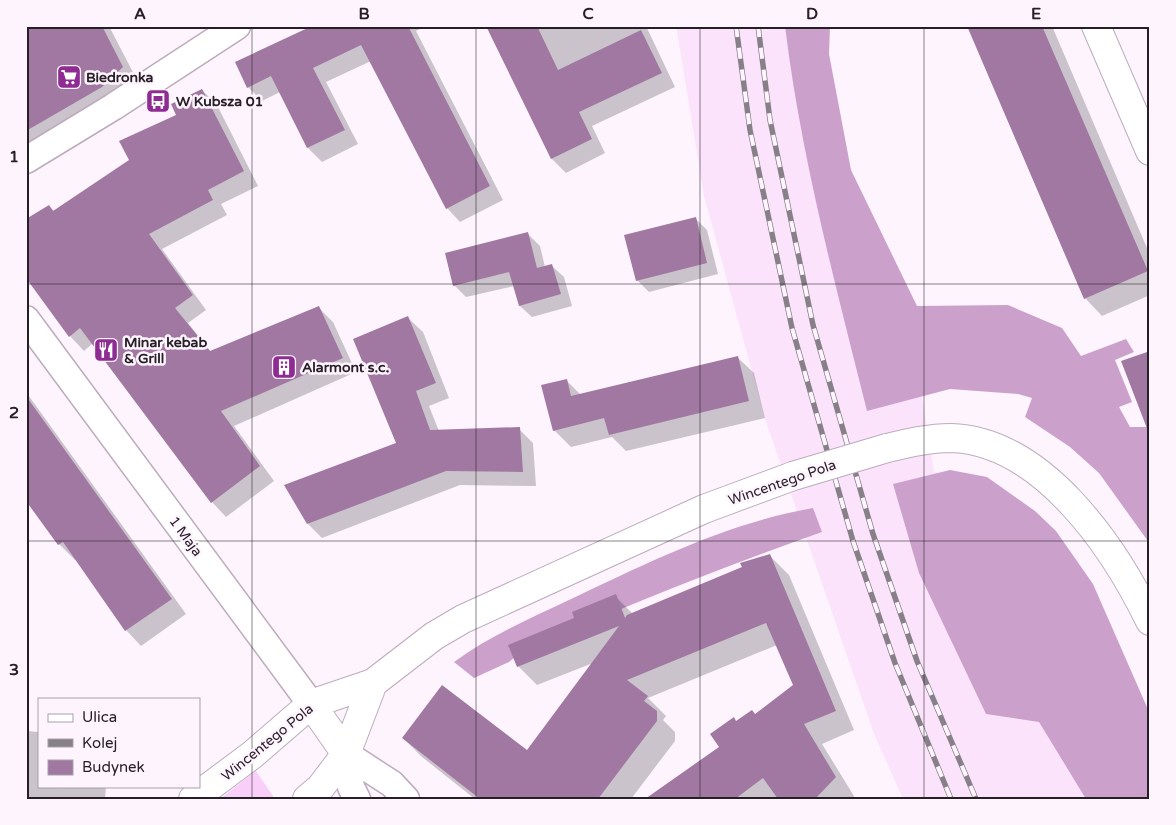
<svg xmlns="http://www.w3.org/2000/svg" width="1176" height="825" font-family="'Varela Round',sans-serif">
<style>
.built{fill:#fbe4fb}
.green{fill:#f9cff9}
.forest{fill:#cba1cc}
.shadow{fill:#0003}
.building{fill:#a078a1}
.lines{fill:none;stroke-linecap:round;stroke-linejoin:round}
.street-casing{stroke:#bcacbc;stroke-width:29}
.secondary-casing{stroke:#bcacbc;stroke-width:30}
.street{stroke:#fff;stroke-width:26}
.secondary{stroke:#fff;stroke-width:28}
.rail-casing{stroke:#888088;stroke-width:5.5}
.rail{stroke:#fef4fe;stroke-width:4;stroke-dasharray:11;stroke-linecap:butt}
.secondary-bridge-casing{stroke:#bcacbc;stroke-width:30;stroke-linecap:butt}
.secondary-bridge{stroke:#fff;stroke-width:28}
.grid{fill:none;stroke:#262026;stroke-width:1;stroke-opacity:0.55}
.labels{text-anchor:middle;stroke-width:5;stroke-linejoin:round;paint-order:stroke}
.poi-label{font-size:14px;font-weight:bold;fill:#262026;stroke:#fef4fe;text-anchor:start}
.street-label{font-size:14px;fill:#262026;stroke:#fef4fe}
.neatline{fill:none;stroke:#262026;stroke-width:2}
.grid-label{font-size:16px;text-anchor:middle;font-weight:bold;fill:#262026}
</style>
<rect width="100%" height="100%" fill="#fef4fe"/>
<!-- built -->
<path class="built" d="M 676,26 L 803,26 L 853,214 L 909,316 L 934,472 L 985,481 L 1150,799 L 903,799 L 874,734 L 765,419 L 704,196 Z"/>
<!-- green -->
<path class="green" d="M 256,771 L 275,799 L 220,799 Z"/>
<!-- forest -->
<path class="forest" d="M 785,26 L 830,26 L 829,54 L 851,170 L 917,306 L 1008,305 L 1062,328 L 1081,356 L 1126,339 L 1134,352 L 1115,360 L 1132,402 L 1119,407 L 1130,427 L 1150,427 L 1150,544 L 1099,473 L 1070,447 L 1025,417 L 1032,398 L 1018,394 L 950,389 L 867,411 C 835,283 801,157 785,26 Z
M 950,470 L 987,477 L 1035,511 L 1056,531 L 1093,584 L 1150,714 L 1150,799 L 1086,799 L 1039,722 L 986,714 L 919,573 L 893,484 Z
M 813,508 L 822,532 C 720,568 620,608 521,652 L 509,662 L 474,678 L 454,662 C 489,636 531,618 571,599 C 649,562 727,523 813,508 Z"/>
<!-- shadow -->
<path class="shadow" d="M 30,26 L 109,26 L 139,84 L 26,157 L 26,28 Z
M 315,26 L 426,26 L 416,31 L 503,200 L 460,222 L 447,208 L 371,61 L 326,82 L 358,144 L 322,162 L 308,148 L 280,92 L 262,101 L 248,87 Z
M 487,26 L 646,26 L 675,87 L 592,126 L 605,153 L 566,173 L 552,159 Z
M 968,26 L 1052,26 L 1150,255 L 1150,295 L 1102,316 L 1085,298 Z
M 202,90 L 217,105 L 258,186 L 221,204 L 227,215 L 162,249 L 206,310 L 188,323 L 211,352 L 319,308 L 333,322 L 356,372 L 234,426 L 274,481 L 226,517 L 212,502 L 93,343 L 84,351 L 70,336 L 49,206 L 55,212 L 130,160 Z
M 695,218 L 707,230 L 718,274 L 649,292 L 637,280 Z
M 528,234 L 540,246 L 545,267 L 552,266 L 564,277 L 572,306 L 532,317 L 520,306 L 514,286 L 466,297 L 454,285 Z
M 408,318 L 423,332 L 449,398 L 429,406 L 439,431 L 519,429 L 533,443 L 536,486 L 460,485 L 322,538 L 308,524 L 397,444 Z
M 737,357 L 754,373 L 765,418 L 626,451 L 612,437 L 571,447 L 554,430 L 566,380 L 581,395 Z
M 26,392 L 186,614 L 141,646 L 126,630 L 76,558 L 75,560 L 59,544 L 26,499 Z
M 770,556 L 789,575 L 854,730 L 822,744 L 854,796 L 852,799 L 672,799 L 721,747 L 737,722 L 755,716 L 795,686 L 777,645 L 648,698 L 666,716 L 663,720 L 675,732 L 675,741 L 631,799 L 475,799 L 422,757 L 403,738 L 527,752 L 593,663 L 537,685 L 518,666 L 576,619 L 615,596 L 633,614 Z
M 26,731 L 39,732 L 39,786 L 106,786 L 105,799 L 26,799 Z"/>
<!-- building -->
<path class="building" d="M 26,26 L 102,26 L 123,67 L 102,87 L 26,131 Z
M 312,26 L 408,26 L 490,186 L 446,209 L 361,45 L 313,68 L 345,130 L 307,148 L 271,76 L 247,88 L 235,62 Z
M 486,26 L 537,26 L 558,70 L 641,30 L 662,73 L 579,112 L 592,139 L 551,159 Z
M 967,26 L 1042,26 L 1148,271 L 1084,299 Z
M 202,89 L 244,171 L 208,190 L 213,200 L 149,234 L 193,295 L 175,308 L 210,351 L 319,306 L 343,358 L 221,411 L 260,466 L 211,503 L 80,328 L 69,337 L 26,278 L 26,219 L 49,205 L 53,211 L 129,160 L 119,141 L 176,115 L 171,104 Z
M 696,217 L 707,263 L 636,281 L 624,235 Z
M 528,232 L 537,268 L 552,264 L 561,294 L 519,306 L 509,272 L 453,286 L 445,253 Z
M 408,316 L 436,383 L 416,391 L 430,430 L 520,427 L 523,472 L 446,471 L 307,524 L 284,485 L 396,443 L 353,339 Z
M 1150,351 L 1150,430 L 1148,431 L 1121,361 Z
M 738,356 L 749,401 L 609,435 L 604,418 L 553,431 L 541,385 L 567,379 L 571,396 Z
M 26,396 L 172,599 L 125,631 L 63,542 L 58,545 L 26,501 Z
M 770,554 L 836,711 L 804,724 L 836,777 L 815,799 L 778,799 L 763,778 L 735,799 L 645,799 L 719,747 L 710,734 L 734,717 L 736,721 L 752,710 L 755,714 L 793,685 L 766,623 L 627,680 L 648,696 L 644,701 L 657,711 L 657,721 L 598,799 L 480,799 L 402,738 L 442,685 L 527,750 L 619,626 L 517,667 L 508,645 L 574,618 L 572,612 L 616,594 L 625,618 L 627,615 L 742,567 L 740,563 Z"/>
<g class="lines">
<defs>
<path id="street" d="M 26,160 L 113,107 L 237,26
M 26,319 L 311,704
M 346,754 L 392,784 L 406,799
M 346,754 L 351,787 L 357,799"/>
<path id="secondary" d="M 1096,26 L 1150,151
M 887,448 C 908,443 929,438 951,438 C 1043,441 1114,547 1150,621
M 311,704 L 346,754
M 193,799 L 252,755 L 311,704 L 373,683 L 434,636 L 463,619 L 704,509 L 793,476
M 307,799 L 320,788 L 346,754 L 373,683"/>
</defs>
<!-- street casing -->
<use href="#street" class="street-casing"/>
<!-- secondary casing -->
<use href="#secondary" class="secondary-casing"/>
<!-- street -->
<use href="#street" class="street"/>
<!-- secondary -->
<use href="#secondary" class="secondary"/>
<defs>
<path id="rail" d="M 736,26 L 750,130 L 792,328 L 853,541 L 895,663 L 951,799
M 758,26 L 770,120 L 813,325 L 873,534 L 917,661 L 976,799"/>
</defs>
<!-- rail casing -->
<use href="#rail" class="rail-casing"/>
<!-- rail -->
<use href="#rail" class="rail"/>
<defs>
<path id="secondary-bridge" d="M 793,476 L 887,448"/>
</defs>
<!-- secondary-bridge casing -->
<use href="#secondary-bridge" class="secondary-bridge-casing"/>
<!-- secondary-bridge -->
<use href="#secondary-bridge" class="secondary-bridge"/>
</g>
<!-- grid -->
<path class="grid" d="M 252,26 L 252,799M 476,26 L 476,799M 700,26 L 700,799M 924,26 L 924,799M 26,284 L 1150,284M 26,541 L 1150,541"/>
<!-- icons -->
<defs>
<symbol id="supermarket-square" viewBox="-11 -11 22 22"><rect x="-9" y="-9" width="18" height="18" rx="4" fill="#8e2c93" stroke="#fef4fe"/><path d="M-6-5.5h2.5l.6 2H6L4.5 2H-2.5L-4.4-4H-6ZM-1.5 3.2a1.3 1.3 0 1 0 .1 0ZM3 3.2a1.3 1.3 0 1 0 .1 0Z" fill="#fff"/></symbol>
<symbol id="bus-square" viewBox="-11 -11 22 22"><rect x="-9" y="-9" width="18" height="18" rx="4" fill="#8e2c93" stroke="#fef4fe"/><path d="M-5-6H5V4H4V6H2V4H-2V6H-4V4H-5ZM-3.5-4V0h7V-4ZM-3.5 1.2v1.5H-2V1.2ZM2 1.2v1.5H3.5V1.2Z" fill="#fff"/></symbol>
<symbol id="restaurant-square" viewBox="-11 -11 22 22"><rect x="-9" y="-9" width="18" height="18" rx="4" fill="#8e2c93" stroke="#fef4fe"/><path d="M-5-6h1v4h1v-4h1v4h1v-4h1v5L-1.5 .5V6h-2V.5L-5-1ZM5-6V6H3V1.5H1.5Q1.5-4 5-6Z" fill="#fff"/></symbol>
<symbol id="building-square" viewBox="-11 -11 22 22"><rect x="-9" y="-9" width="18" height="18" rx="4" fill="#8e2c93" stroke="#fef4fe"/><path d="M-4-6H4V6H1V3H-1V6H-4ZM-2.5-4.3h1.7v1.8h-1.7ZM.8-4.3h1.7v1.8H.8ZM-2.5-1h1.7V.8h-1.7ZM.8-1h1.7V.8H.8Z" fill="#fff"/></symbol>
</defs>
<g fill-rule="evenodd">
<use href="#supermarket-square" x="55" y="63" width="28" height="28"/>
<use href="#bus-square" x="144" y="87" width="28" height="28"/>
<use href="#restaurant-square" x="92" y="336" width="28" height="28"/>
<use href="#building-square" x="270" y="353" width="28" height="28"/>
</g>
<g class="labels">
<!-- poi labels -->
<g class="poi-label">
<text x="86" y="82">Biedronka</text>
<text x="176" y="106">W Kubsza 01</text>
<text x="124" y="347">Minar kebab<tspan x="124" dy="16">&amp; Grill</tspan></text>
<text x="302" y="372">Alarmont s.c.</text>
</g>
<!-- street labels -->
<g class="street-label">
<text transform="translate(782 482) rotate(-19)" y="5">Wincentego Pola</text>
<text transform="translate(186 536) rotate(54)" y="5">1 Maja</text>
<text transform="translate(267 742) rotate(-39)" y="5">Wincentego Pola</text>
</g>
</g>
<!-- border -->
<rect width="1176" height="825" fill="none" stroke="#fef4fe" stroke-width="55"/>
<!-- legend -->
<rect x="38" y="698" width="162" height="90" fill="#fef4fe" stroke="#a89fa8"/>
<rect x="48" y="714" width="25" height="8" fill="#ffffff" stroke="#a89fa8"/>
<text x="82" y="722" font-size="15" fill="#262026">Ulica</text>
<rect x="48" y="739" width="25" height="8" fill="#888088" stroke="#a89fa8"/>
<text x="82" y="748" font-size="15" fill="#262026">Kolej</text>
<rect x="48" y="760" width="25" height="15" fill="#a078a1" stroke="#a89fa8"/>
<text x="82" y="772" font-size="15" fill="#262026">Budynek</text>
<rect x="28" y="28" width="1120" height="770" class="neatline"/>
<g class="grid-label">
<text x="140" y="19">A</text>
<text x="364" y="19">B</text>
<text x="588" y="19">C</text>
<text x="812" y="19">D</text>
<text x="1036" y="19">E</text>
<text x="14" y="162">1</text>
<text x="14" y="418">2</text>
<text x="14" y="675">3</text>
</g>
</svg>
